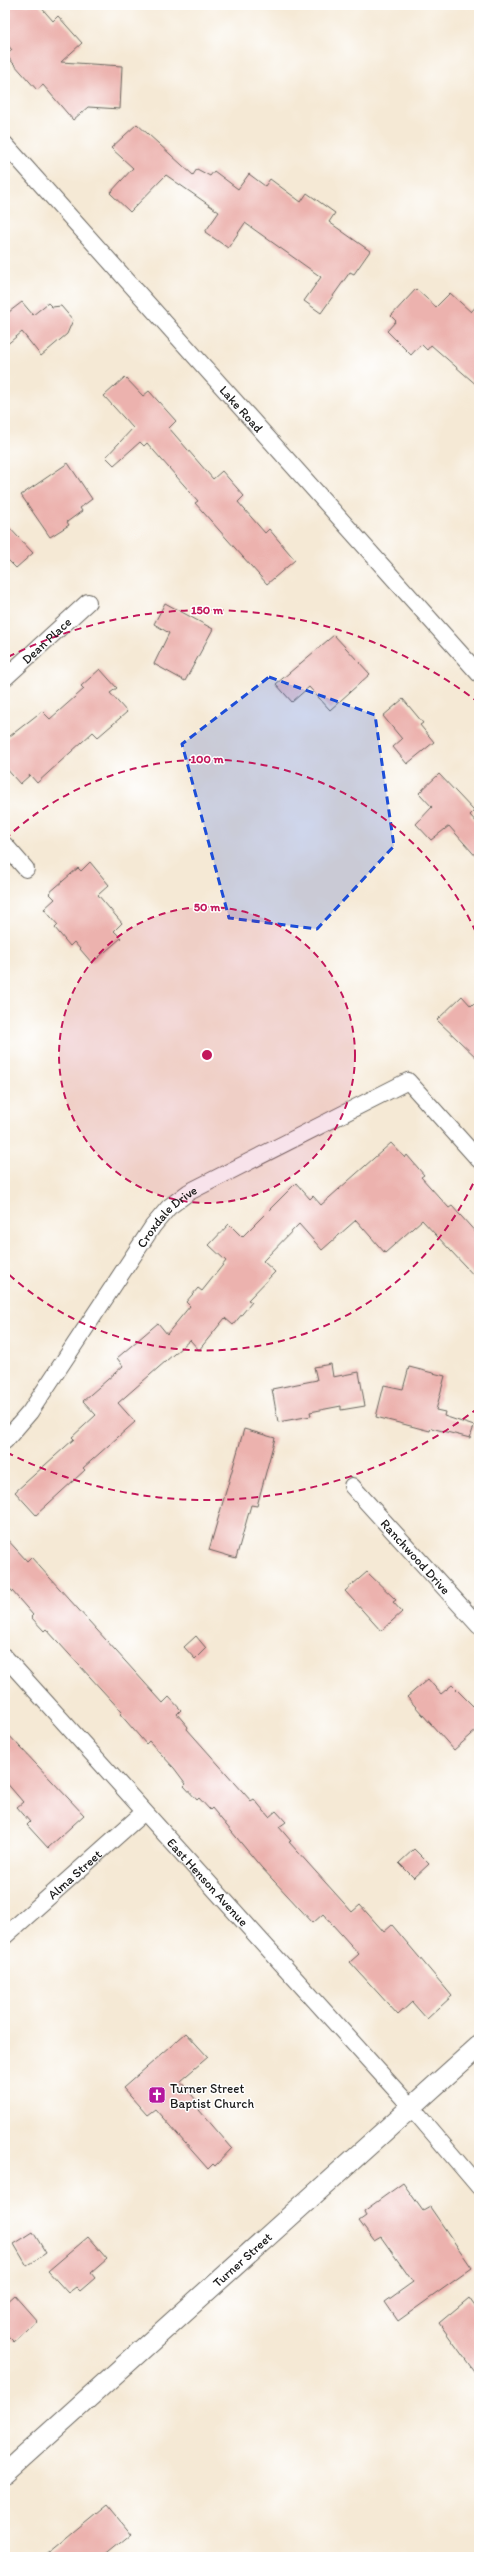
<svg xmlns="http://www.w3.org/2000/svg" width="484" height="2562" font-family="Itim,sans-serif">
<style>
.building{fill:#ecb2ae}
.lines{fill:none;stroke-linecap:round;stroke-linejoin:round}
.minor-casing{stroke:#68645d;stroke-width:18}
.tertiary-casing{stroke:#68645d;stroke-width:22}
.minor{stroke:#fff;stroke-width:16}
.tertiary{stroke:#fff;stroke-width:20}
.marked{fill:#1d4ed8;fill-opacity:0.2;stroke:#1d4ed8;stroke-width:3;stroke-dasharray:8 5;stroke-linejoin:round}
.ring{fill:none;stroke:#c2185b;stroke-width:2;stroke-dasharray:7 5}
.labels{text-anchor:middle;stroke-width:3;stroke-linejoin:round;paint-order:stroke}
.street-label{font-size:13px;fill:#1c1c1c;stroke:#fff}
.poi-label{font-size:13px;fill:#1c1c1c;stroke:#fff;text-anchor:start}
.centre{fill:#c2185b;stroke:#fff;stroke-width:2}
.ring-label{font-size:12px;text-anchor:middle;font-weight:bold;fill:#c2185b;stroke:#fff;stroke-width:3;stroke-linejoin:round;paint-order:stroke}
</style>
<rect width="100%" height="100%" fill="#fff"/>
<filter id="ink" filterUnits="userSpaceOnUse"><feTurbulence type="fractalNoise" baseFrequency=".025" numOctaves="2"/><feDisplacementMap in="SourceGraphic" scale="8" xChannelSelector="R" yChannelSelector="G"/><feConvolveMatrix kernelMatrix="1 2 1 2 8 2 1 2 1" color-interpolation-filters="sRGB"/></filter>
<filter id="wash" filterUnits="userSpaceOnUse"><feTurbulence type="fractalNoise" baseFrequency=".012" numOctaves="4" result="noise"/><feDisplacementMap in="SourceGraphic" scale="16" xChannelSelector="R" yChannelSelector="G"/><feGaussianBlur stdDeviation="0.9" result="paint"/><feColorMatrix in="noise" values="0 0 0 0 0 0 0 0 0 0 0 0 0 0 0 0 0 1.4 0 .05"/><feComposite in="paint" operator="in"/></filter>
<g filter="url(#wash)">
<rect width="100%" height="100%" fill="#f5e9d5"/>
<g id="blocks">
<!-- building -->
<path class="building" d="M 5,5 L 39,5 L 53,21 L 58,16 L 82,43 L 61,62 L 122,66 L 120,109 L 88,107 L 73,120 L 43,85 L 37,90 L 6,55 L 12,50 L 5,42 Z
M 137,124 L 193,175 L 197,169 L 210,176 L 214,171 L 238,189 L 249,174 L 265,186 L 270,179 L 301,202 L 307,193 L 335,213 L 329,222 L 370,251 L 354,274 L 350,272 L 321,313 L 304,301 L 321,277 L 245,223 L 228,248 L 205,232 L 219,212 L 166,175 L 130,212 L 110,193 L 133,168 L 111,148 Z
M 416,289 L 436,307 L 450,293 L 471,312 L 479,303 L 479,387 L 431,345 L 427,350 L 421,344 L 411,355 L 387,331 L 396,321 L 391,316 Z
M 22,302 L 33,315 L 48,303 L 52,307 L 61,306 L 73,320 L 67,334 L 41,356 L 22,332 L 5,346 L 5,315 Z
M 125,377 L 143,396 L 149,391 L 176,421 L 169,428 L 213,479 L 222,471 L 244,496 L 238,502 L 265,533 L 269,529 L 295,560 L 267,584 L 195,503 L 198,501 L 147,443 L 144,446 L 140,442 L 114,465 L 106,457 L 133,428 L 104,396 Z
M 68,463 L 92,499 L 80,508 L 82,511 L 67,522 L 69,525 L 50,537 L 21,495 Z
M 5,523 L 33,553 L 16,568 L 5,557 Z
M 165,603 L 213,629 L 185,681 L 154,664 L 169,633 L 154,624 Z
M 334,635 L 370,674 L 330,710 L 309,687 L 292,702 L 276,684 Z
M 100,669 L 117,688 L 110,693 L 127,712 L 98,737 L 93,732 L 37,783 L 30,775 L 20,784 L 5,767 L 5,740 L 42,711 L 50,719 L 84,689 L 81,686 Z
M 403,699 L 423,723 L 420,725 L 434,742 L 407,764 L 393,747 L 402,739 L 383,716 Z
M 439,774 L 474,811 L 470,815 L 479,825 L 479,860 L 449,826 L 431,840 L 416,824 L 432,807 L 419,793 Z
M 90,862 L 109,885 L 98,895 L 122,923 L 114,931 L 121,938 L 92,963 L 74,942 L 70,946 L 55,928 L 58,925 L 44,909 L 55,899 L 49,893 L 78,868 L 81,871 Z
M 462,996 L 471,1006 L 479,998 L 479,1060 L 437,1020 Z
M 391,1143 L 405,1158 L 407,1155 L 424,1175 L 421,1177 L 449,1208 L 452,1206 L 479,1236 L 479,1281 L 422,1220 L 385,1253 L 356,1220 L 322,1250 L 299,1224 L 263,1261 L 275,1272 L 248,1300 L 252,1302 L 233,1325 L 225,1318 L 199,1350 L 190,1340 L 118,1403 L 135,1422 L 83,1468 L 85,1470 L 36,1515 L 15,1492 L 74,1439 L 72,1437 L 96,1415 L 83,1401 L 123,1366 L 117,1358 L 158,1323 L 167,1334 L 190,1306 L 186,1302 L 198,1288 L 202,1291 L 226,1261 L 209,1245 L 229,1224 L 242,1237 L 296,1183 L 310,1199 L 313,1196 L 321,1205 Z
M 331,1364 L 333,1377 L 359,1372 L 365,1406 L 341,1410 L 341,1406 L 310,1412 L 311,1416 L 278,1422 L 272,1389 L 317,1380 L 314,1367 Z
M 409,1367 L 445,1376 L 436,1410 L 445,1412 L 444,1416 L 474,1426 L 470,1438 L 431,1428 L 430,1431 L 376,1417 L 384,1385 L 403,1389 Z
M 244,1429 L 275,1438 L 257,1506 L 251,1505 L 236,1558 L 209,1550 Z
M 5,1537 L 27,1561 L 31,1557 L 163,1703 L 169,1697 L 181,1710 L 177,1714 L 188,1727 L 187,1729 L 251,1801 L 254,1799 L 269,1817 L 276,1811 L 286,1822 L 279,1827 L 291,1841 L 289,1842 L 352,1912 L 360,1905 L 384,1932 L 392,1925 L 452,1996 L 427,2019 L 412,2002 L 398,2015 L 350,1962 L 359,1954 L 323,1914 L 313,1923 L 261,1867 L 212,1808 L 210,1810 L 199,1798 L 197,1800 L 184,1786 L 186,1784 L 174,1768 L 149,1741 L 146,1744 L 120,1714 L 122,1712 L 58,1642 L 46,1629 L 44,1631 L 31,1617 L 33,1615 L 5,1583 Z
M 367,1572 L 396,1600 L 393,1602 L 402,1612 L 381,1631 L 345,1591 Z
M 196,1636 L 206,1648 L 195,1659 L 184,1647 Z
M 428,1679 L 441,1694 L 452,1685 L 479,1712 L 479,1728 L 454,1750 L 407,1697 Z
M 5,1731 L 84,1815 L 48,1848 L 27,1825 L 30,1822 L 17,1807 L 23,1802 L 5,1781 Z
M 414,1849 L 429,1864 L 414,1878 L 399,1863 Z
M 186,2033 L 208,2057 L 180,2081 L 202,2107 L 199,2110 L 232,2148 L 215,2166 L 213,2164 L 208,2169 L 155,2109 L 147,2115 L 123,2088 Z
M 403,2183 L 423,2211 L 430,2207 L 472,2268 L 398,2321 L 385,2302 L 413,2282 L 381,2237 L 374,2241 L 359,2221 L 366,2216 L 364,2211 Z
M 33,2232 L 46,2253 L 27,2266 L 14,2244 Z
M 88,2237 L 107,2259 L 91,2273 L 95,2278 L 80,2291 L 76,2287 L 68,2293 L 48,2271 Z
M 14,2295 L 37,2321 L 14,2342 L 5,2333 L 5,2303 Z
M 469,2298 L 479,2312 L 479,2378 L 439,2323 Z
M 107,2505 L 131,2534 L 103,2557 L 44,2557 Z"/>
</g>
</g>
<g filter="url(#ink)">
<use href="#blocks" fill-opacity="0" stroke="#68645d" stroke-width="1"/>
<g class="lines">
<defs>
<g id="minor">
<path id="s1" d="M 5,144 L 479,674"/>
<path id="s2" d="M 5,678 L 88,602"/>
<path d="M 5,845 L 26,869"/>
<path id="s3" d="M 5,1441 L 30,1412 L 153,1226 L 169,1207 L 189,1192 L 408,1081 L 479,1160"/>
<path id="s4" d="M 352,1486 L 479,1626"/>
<path id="s5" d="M 5,1657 L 411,2107 L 479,2187"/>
<path id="s6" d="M 5,1936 L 144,1812"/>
</g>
<g id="tertiary">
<path id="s7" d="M 5,2473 L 479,2046"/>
</g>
</defs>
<!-- minor casing -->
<use href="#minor" class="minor-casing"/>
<!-- tertiary casing -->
<use href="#tertiary" class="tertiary-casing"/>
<!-- minor -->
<use href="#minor" class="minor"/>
<!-- tertiary -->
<use href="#tertiary" class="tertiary"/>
</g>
</g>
<!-- marked area -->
<path class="marked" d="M 269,677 L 375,715 L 394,846 L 317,929 L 229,918 L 182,744 Z"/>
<!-- distance rings -->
<circle cx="207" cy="1055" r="148" fill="#c2185b" fill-opacity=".12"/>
<g class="ring">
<circle cx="207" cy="1055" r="148"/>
<path d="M478 1173A296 296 0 0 1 5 1271M5 839A296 296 0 0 1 478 937"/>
<path d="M478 1408A445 445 0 0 1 8 1453M8 657A445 445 0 0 1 478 702"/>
</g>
<!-- icons -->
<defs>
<symbol id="church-square" viewBox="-11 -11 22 22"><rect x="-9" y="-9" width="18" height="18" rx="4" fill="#b5179e" stroke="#fff"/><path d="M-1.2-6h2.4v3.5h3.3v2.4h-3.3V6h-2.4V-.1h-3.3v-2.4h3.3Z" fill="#fff"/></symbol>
</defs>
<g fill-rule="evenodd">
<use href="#church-square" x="147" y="2085" width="20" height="20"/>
</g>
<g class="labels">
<!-- street labels -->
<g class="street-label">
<text dy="5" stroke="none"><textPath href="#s1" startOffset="355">Lake Road</textPath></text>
<text dy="5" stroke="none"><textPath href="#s2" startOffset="56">Dean Place</textPath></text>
<text dy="5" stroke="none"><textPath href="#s3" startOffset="278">Croxdale Drive</textPath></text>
<text dy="5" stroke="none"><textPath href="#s4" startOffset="95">Ranchwood Drive</textPath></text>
<text dy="5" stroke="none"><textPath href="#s6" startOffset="93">Alma Street</textPath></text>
<text dy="5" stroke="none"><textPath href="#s5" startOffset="303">East Henson Avenue</textPath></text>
<text dy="5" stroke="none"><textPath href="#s7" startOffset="319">Turner Street</textPath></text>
</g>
<!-- poi labels -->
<g class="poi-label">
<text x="170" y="2093">Turner Street<tspan x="170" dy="15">Baptist Church</tspan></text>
</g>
</g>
<circle cx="207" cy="1055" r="6" class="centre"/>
<g class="ring-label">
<text x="207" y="614">150 m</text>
<text x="207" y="763">100 m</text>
<text x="207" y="911">50 m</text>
</g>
<!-- margin -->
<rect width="484" height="2562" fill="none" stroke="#fff" stroke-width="20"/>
</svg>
